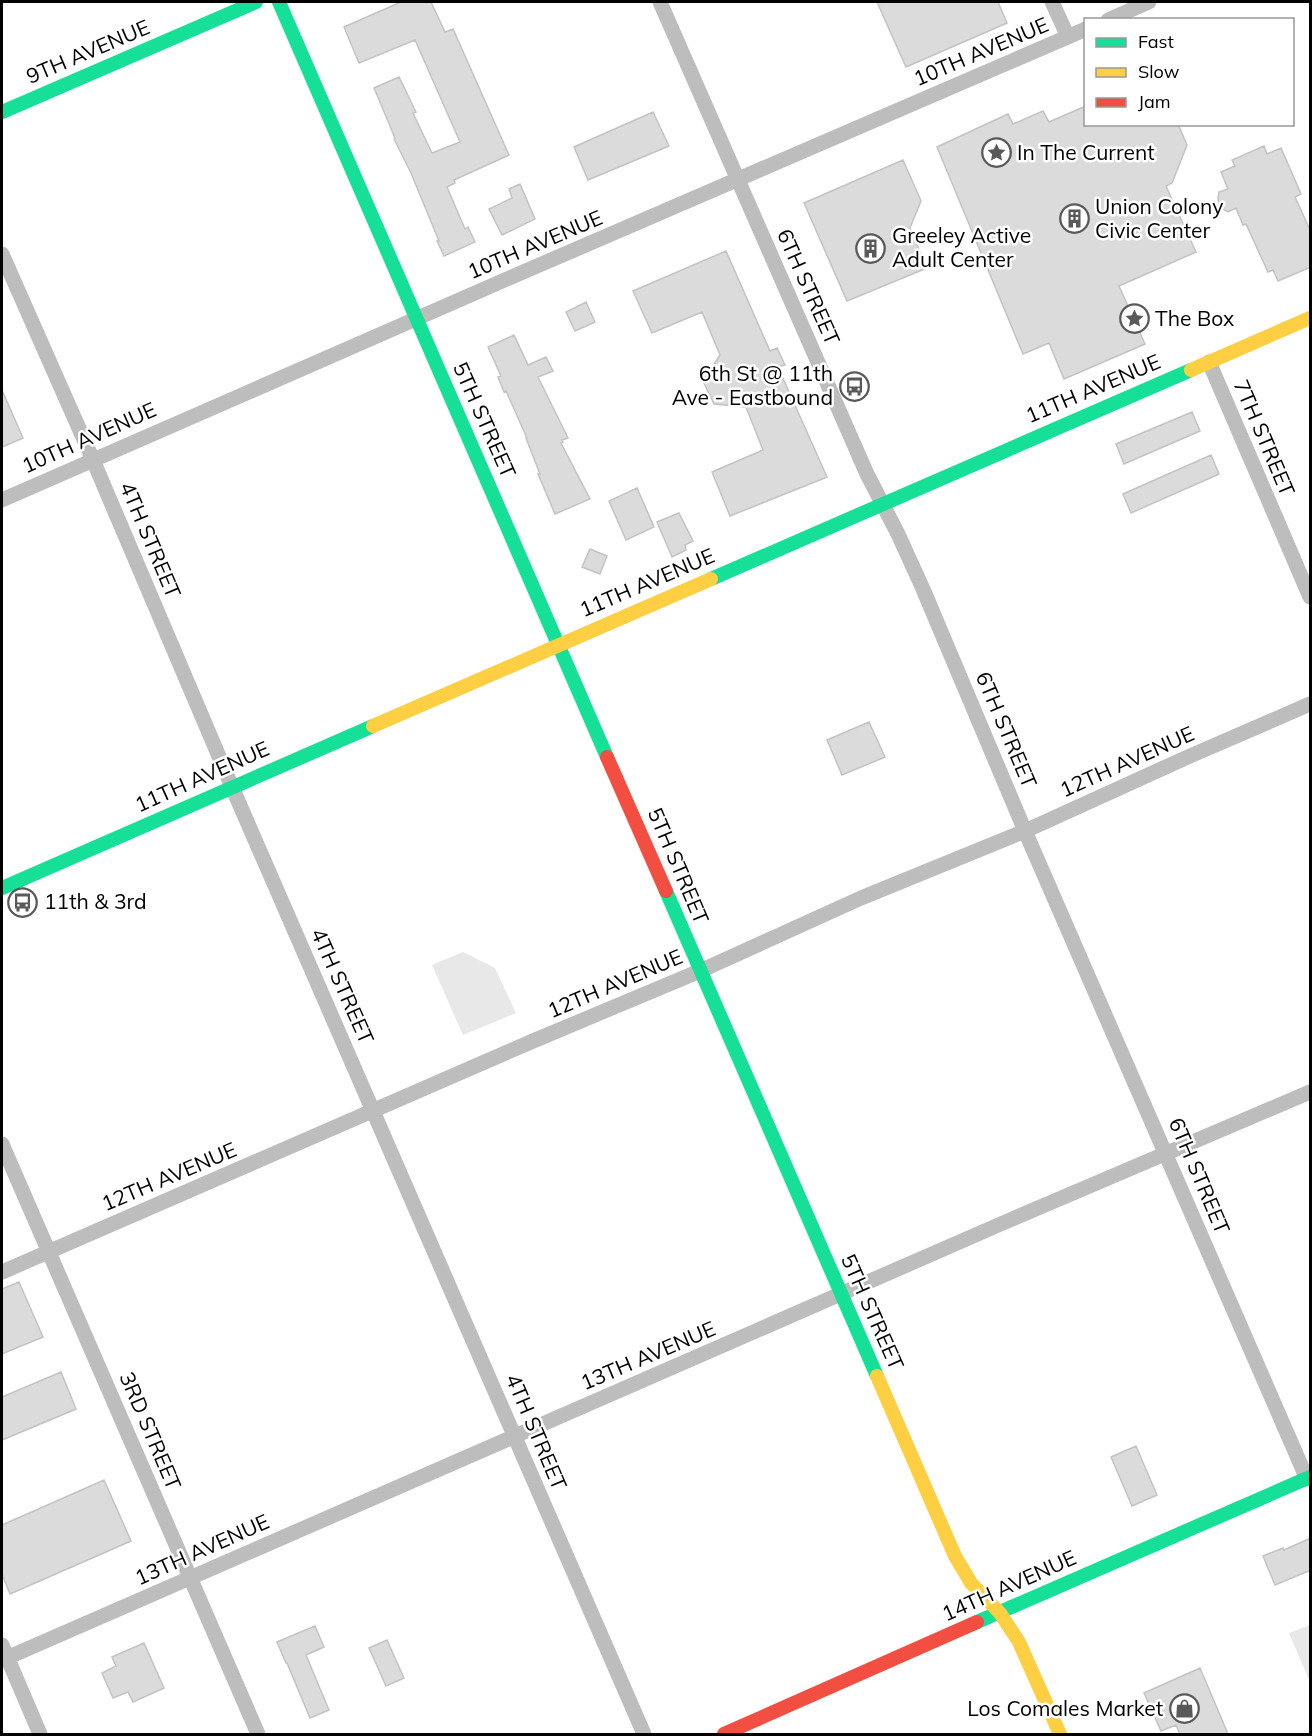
<svg xmlns="http://www.w3.org/2000/svg" width="1312" height="1736" font-family="Mulish,sans-serif">
<style>
.green{fill:#e8e8e8}
.building{fill:#dbdbdb;stroke:#c3c3c3;stroke-width:1.5}
.lines{fill:none;stroke-linecap:round;stroke-linejoin:round}
.street{stroke:#bdbdbd;stroke-width:15}
.fast{stroke:#16e098;stroke-width:14}
.slow{stroke:#ffcf43;stroke-width:14}
.jam{stroke:#f24e42;stroke-width:14}
.labels{text-anchor:middle;stroke-width:5;stroke-linejoin:round;paint-order:stroke}
.street-label{font-size:21px;fill:#000;stroke:#fff}
.poi-label{font-size:21px;fill:#000;stroke:#fff;text-anchor:start}
</style>
<rect width="100%" height="100%" fill="#fff"/>
<!-- green -->
<path class="green" d="M 463,952 L 495,968 L 516,1013 L 463,1035 L 432,965 Z
M 1310,1625 L 1310,1682 L 1289,1633 Z"/>
<!-- building -->
<path class="building" d="M 401,2 L 431,2 L 445,32 L 453,29 L 509,155 L 454,180 L 455,183 L 447,187 L 465,229 L 468,227 L 475,242 L 444,256 L 437,241 L 439,241 L 411,173 L 394,139 L 395,138 L 374,88 L 399,77 L 416,112 L 413,113 L 432,153 L 460,142 L 415,40 L 359,63 L 344,27 Z
M 877,2 L 998,2 L 1007,23 L 906,67 Z
M 1086,106 L 1086,124 L 1178,124 L 1187,145 L 1172,183 L 1166,186 L 1196,252 L 1119,286 L 1145,344 L 1064,379 L 1049,343 L 1023,354 L 937,147 L 1008,114 L 1013,124 L 1043,111 L 1049,122 Z
M 653,112 L 669,146 L 588,180 L 574,147 Z
M 1264,146 L 1267,154 L 1281,148 L 1301,194 L 1295,197 L 1311,232 L 1311,267 L 1278,281 L 1273,270 L 1268,272 L 1246,224 L 1243,225 L 1236,208 L 1228,212 L 1223,209 L 1219,205 L 1218,198 L 1219,192 L 1228,189 L 1221,172 L 1235,166 L 1232,160 Z
M 903,160 L 921,201 L 910,228 L 927,268 L 847,301 L 804,203 Z
M 520,184 L 535,219 L 502,235 L 489,209 L 512,198 L 509,189 Z
M 726,251 L 770,351 L 777,348 L 785,365 L 778,367 L 827,477 L 730,516 L 712,472 L 763,450 L 746,407 L 714,404 L 703,381 L 720,355 L 702,312 L 652,333 L 633,291 Z
M 586,302 L 595,322 L 575,331 L 566,312 Z
M 514,335 L 528,365 L 546,357 L 553,371 L 538,377 L 568,438 L 562,440 L 563,442 L 561,443 L 590,499 L 555,514 L 538,474 L 540,474 L 526,438 L 527,438 L 506,391 L 504,392 L 498,377 L 501,376 L 488,347 Z
M 2,390 L 23,438 L 2,447 Z
M 1192,412 L 1200,431 L 1124,464 L 1116,444 Z
M 1211,455 L 1219,474 L 1131,513 L 1123,494 Z
M 637,488 L 654,527 L 626,540 L 609,501 Z
M 679,513 L 693,541 L 685,545 L 686,550 L 672,557 L 657,522 Z
M 590,549 L 607,556 L 600,574 L 582,567 Z
M 869,722 L 885,757 L 842,775 L 827,740 Z
M 19,1282 L 43,1337 L 2,1354 L 2,1289 Z
M 61,1372 L 76,1409 L 2,1440 L 2,1397 Z
M 1136,1446 L 1157,1495 L 1132,1506 L 1111,1457 Z
M 104,1480 L 131,1541 L 10,1594 L 2,1574 L 2,1525 Z
M 1311,1538 L 1311,1570 L 1275,1585 L 1263,1556 L 1283,1548 L 1284,1550 Z
M 315,1626 L 324,1647 L 306,1655 L 329,1710 L 310,1718 L 287,1663 L 286,1663 L 277,1642 Z
M 387,1640 L 404,1678 L 386,1686 L 369,1648 Z
M 144,1643 L 164,1688 L 133,1702 L 128,1692 L 113,1698 L 102,1673 L 116,1666 L 112,1657 Z
M 1200,1668 L 1228,1734 L 1180,1734 L 1176,1725 L 1161,1731 L 1144,1693 Z"/>
<g class="lines">
<!-- street -->
<path class="street" d="M 660,2 L 867,474 L 898,534 L 923,589 L 1025,831 L 1307,1479
M 1052,2 L 1068,37
M 1108,20 L 1149,2
M 2,254 L 93,460 L 232,787 L 644,1734
M 1209,362 L 1310,597
M 2,500 L 507,279 L 1086,29
M 2,1144 L 258,1734
M 2,1272 L 533,1041 L 700,971 L 861,898 L 1025,831 L 1190,756 L 1310,704
M 2,1645 L 40,1734
M 2,1660 L 1003,1223 L 1310,1092"/>
<!-- fast -->
<path class="fast" d="M 279,2 L 607,757
M 2,112 L 256,2
M 711,579 L 1191,370
M 2,888 L 373,726
M 666,891 L 877,1376
M 977,1622 L 1310,1477"/>
<!-- slow -->
<path class="slow" d="M 1191,370 L 1310,318
M 373,726 L 711,579
M 877,1376 L 955,1556 L 971,1583 L 1000,1613 L 1019,1642 L 1060,1734"/>
<!-- jam -->
<path class="jam" d="M 607,757 L 666,891
M 724,1734 L 977,1622"/>
</g>
<!-- icons -->
<defs>
<symbol id="sight-ring" viewBox="-11 -11 22 22"><circle r="9.5" fill="#fff" stroke="#595959" stroke-width="1.5"/><path d="M0-6L1.8-2.2L6-1.7L2.9 1.2L3.7 5.4L0 3.3L-3.7 5.4L-2.9 1.2L-6-1.7L-1.8-2.2Z" fill="#595959"/></symbol>
<symbol id="building-ring" viewBox="-11 -11 22 22"><circle r="9.5" fill="#fff" stroke="#595959" stroke-width="1.5"/><path d="M-4-6H4V6H1V3H-1V6H-4ZM-2.5-4.3h1.7v1.8h-1.7ZM.8-4.3h1.7v1.8H.8ZM-2.5-1h1.7V.8h-1.7ZM.8-1h1.7V.8H.8Z" fill="#595959"/></symbol>
<symbol id="bus-ring" viewBox="-11 -11 22 22"><circle r="9.5" fill="#fff" stroke="#595959" stroke-width="1.5"/><path d="M-5-6H5V4H4V6H2V4H-2V6H-4V4H-5ZM-3.5-4V0h7V-4ZM-3.5 1.2v1.5H-2V1.2ZM2 1.2v1.5H3.5V1.2Z" fill="#595959"/></symbol>
<symbol id="shop-ring" viewBox="-11 -11 22 22"><circle r="9.5" fill="#fff" stroke="#595959" stroke-width="1.5"/><path d="M-5-2.5h2.3a2.7 3.5 0 0 1 5.4 0H5L5.5 6h-11ZM-1.5-2.5h3a1.5 2.3 0 0 0-3 0Z" fill="#595959"/></symbol>
</defs>
<g fill-rule="evenodd">
<use href="#sight-ring" x="980" y="136" width="33" height="33"/>
<use href="#building-ring" x="1058" y="202" width="33" height="33"/>
<use href="#building-ring" x="854" y="232" width="33" height="33"/>
<use href="#sight-ring" x="1118" y="302" width="33" height="33"/>
<use href="#bus-ring" x="838" y="370" width="33" height="33"/>
<use href="#bus-ring" x="6" y="886" width="33" height="33"/>
<use href="#shop-ring" x="1168" y="1692" width="33" height="33"/>
</g>
<g class="labels">
<!-- street labels -->
<g class="street-label">
<text transform="translate(88 52) rotate(-23)" y="7">9TH AVENUE</text>
<text transform="translate(981 52) rotate(-23)" y="7">10TH AVENUE</text>
<text transform="translate(535 245) rotate(-23)" y="7">10TH AVENUE</text>
<text transform="translate(808 287) rotate(66)" y="7">6TH STREET</text>
<text transform="translate(1093 389) rotate(-23)" y="7">11TH AVENUE</text>
<text transform="translate(484 420) rotate(66)" y="7">5TH STREET</text>
<text transform="translate(89 438) rotate(-24)" y="7">10TH AVENUE</text>
<text transform="translate(1264 438) rotate(67)" y="7">7TH STREET</text>
<text transform="translate(150 540) rotate(67)" y="7">4TH STREET</text>
<text transform="translate(647 583) rotate(-23)" y="7">11TH AVENUE</text>
<text transform="translate(1006 730) rotate(67)" y="7">6TH STREET</text>
<text transform="translate(1127 762) rotate(-24)" y="7">12TH AVENUE</text>
<text transform="translate(202 777) rotate(-24)" y="7">11TH AVENUE</text>
<text transform="translate(678 866) rotate(67)" y="7">5TH STREET</text>
<text transform="translate(615 984) rotate(-23)" y="7">12TH AVENUE</text>
<text transform="translate(342 986) rotate(66)" y="7">4TH STREET</text>
<text transform="translate(1199 1176) rotate(67)" y="7">6TH STREET</text>
<text transform="translate(169 1177) rotate(-23)" y="7">12TH AVENUE</text>
<text transform="translate(872 1312) rotate(66)" y="7">5TH STREET</text>
<text transform="translate(648 1356) rotate(-23)" y="7">13TH AVENUE</text>
<text transform="translate(150 1431) rotate(67)" y="7">3RD STREET</text>
<text transform="translate(536 1432) rotate(67)" y="7">4TH STREET</text>
<text transform="translate(202 1550) rotate(-24)" y="7">13TH AVENUE</text>
<text transform="translate(1009 1586) rotate(-24)" y="7">14TH AVENUE</text>
</g>
<!-- poi labels -->
<g class="poi-label">
<text x="1017" y="160">In The Current</text>
<text x="1095" y="214">Union Colony<tspan x="1095" dy="24">Civic Center</tspan></text>
<text x="892" y="243">Greeley Active<tspan x="892" dy="24">Adult Center</tspan></text>
<text x="1155" y="326">The Box</text>
<text x="833" y="381" text-anchor="end">6th St @ 11th<tspan x="833" dy="24">Ave - Eastbound</tspan></text>
<text x="44" y="909">11th &amp; 3rd</text>
<text x="1163" y="1716" text-anchor="end">Los Comales Market</text>
</g>
</g>
<!-- border -->
<rect width="1312" height="1736" fill="none" stroke="#000000" stroke-width="6"/>
<!-- legend -->
<rect x="1084" y="18" width="210" height="108" fill="#ffffff" stroke="#999999" stroke-width="1.5"/>
<rect x="1096" y="38" width="30" height="9" fill="#16e098" stroke="#999999" stroke-width="1.5"/>
<text x="1138" y="48" font-size="18" fill="#000000">Fast</text>
<rect x="1096" y="68" width="30" height="9" fill="#ffcf43" stroke="#999999" stroke-width="1.5"/>
<text x="1138" y="78" font-size="18" fill="#000000">Slow</text>
<rect x="1096" y="98" width="30" height="9" fill="#f24e42" stroke="#999999" stroke-width="1.5"/>
<text x="1138" y="108" font-size="18" fill="#000000">Jam</text>
</svg>
